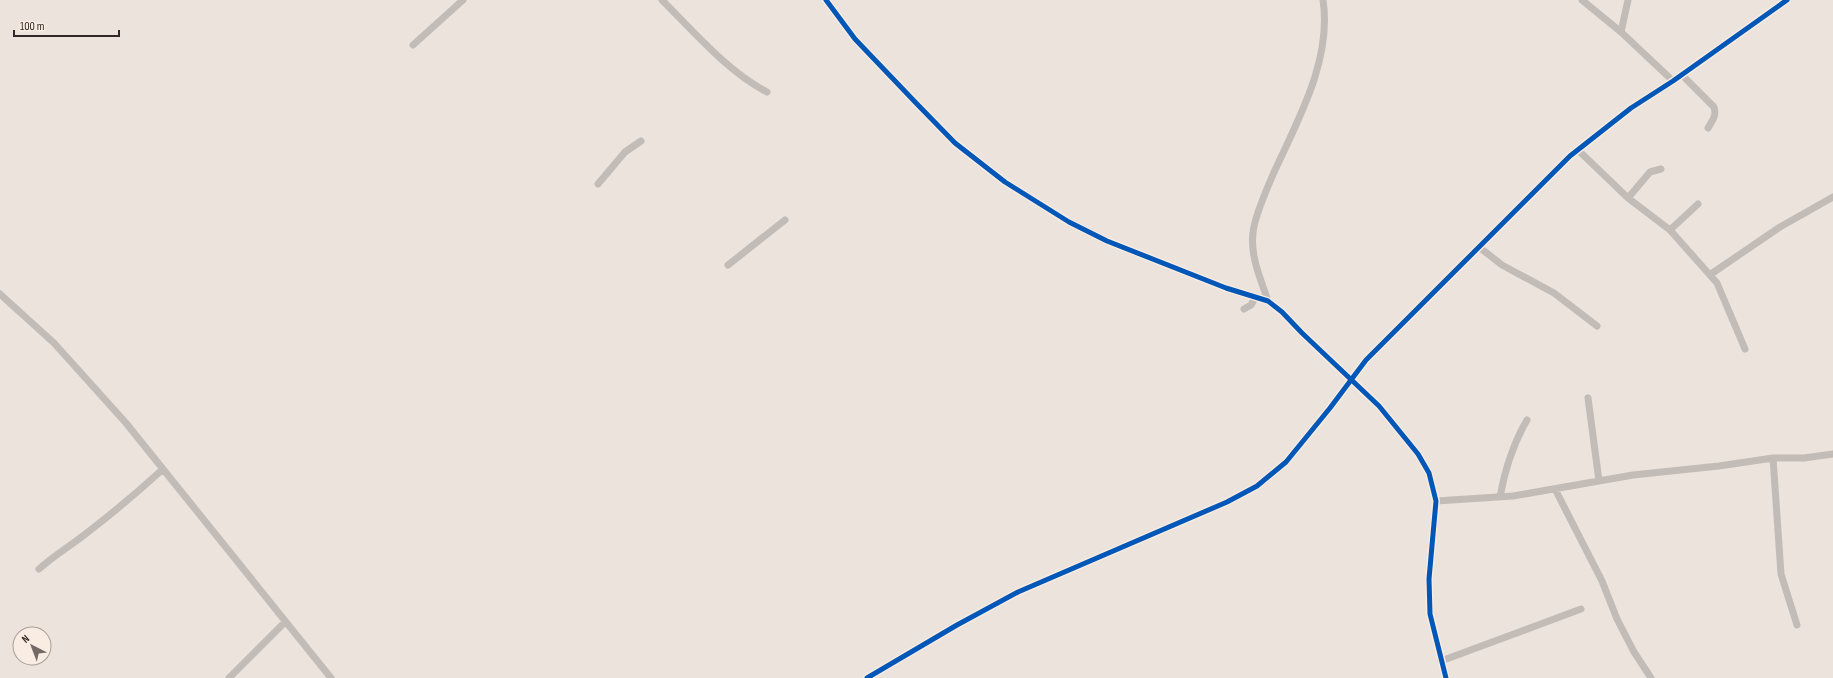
<svg xmlns="http://www.w3.org/2000/svg" width="1833" height="678" font-family="'Sofia Sans Condensed',sans-serif">
<style>
.lines{fill:none;stroke-linecap:round;stroke-linejoin:round}
.minor{stroke:#c3bbb6;stroke-width:7}
.cycleway-casing{stroke:#f9ece2;stroke-width:8}
.cycleway{stroke:#0057b8;stroke-width:5}
</style>
<rect width="100%" height="100%" fill="#ebe3dc"/>
<g class="lines">
<!-- minor -->
<path class="minor" d="M 662,0 C 693,31 728,72 767,92
M 826,0 L 855,39 L 917,104 L 955,143 L 1005,182 L 1069,222 L 1107,241 L 1226,288 L 1268,301 L 1282,312 L 1302,333 L 1379,406 L 1418,454 L 1429,473 L 1436,501 L 1429,579 L 1430,614 L 1446,678
M 1582,0 L 1621,32 L 1673,81
M 1621,32 L 1628,0
M 413,45 L 463,0
M 1682,75 L 1714,107 C 1717,116 1712,121 1708,128
M 1578,150 L 1628,198 L 1670,230 L 1717,283 L 1745,349
M 598,184 L 625,152 L 641,141
M 1628,198 L 1650,172 L 1661,169
M 1670,230 L 1698,204
M 1479,247 L 1502,265 L 1554,293 L 1597,326
M 728,265 L 785,220
M 1711,274 L 1780,227 L 1833,197
M 0,294 L 54,343 L 126,423 L 331,678
M 1268,301 C 1261,280 1250,256 1253,233 C 1254,217 1268,186 1275,170 C 1299,118 1332,59 1323,0
M 1244,309 L 1251,305 L 1255,298
M 1588,398 L 1599,481
M 1773,458 L 1781,574 L 1797,625
M 1555,489 L 1602,581 L 1617,619 L 1634,652 L 1651,678
M 1500,497 C 1505,469 1513,444 1527,420
M 1436,501 L 1513,496 L 1633,475 L 1719,466 L 1773,458 L 1804,458 L 1833,454
M 39,569 C 54,555 72,545 88,532 C 114,512 139,491 163,469
M 1441,661 L 1581,609
M 229,678 L 285,622
M 867,678 L 957,625 L 1018,592 L 1227,502 L 1257,486 L 1286,462 L 1330,408 L 1366,360 L 1570,156 L 1631,108 L 1673,81 L 1787,0"/>
<defs>
<path id="cycleway" d="M 826,0 L 855,39 L 917,104 L 955,143 L 1005,182 L 1069,222 L 1107,241 L 1226,288 L 1268,301 L 1282,312 L 1302,333 L 1379,406 L 1418,454 L 1429,473 L 1436,501 L 1429,579 L 1430,614 L 1446,678
M 867,678 L 957,625 L 1018,592 L 1227,502 L 1257,486 L 1286,462 L 1330,408 L 1366,360 L 1570,156 L 1631,108 L 1673,81 L 1787,0"/>
</defs>
<!-- cycleway casing -->
<use href="#cycleway" class="cycleway-casing"/>
<!-- cycleway -->
<use href="#cycleway" class="cycleway"/>
</g>
<!-- north arrow -->
<g transform="translate(32 646) rotate(318)"><circle r="19" fill="#f9ece2" stroke="#aa9e96"/>
<path d="M0-3L7 15L0 10L-7 15Z" fill="#736965"/>
<text y="-6" font-size="11" font-weight="bold" text-anchor="middle" fill="#332825">N</text>
</g>
<!-- scale -->
<path d="M14 30v6h105v-6" fill="none" stroke="#332825" stroke-width="2"/>
<text x="20" y="30" font-size="12" fill="#332825" stroke="#f9ece2" stroke-width="3" paint-order="stroke">100 m</text>
</svg>
